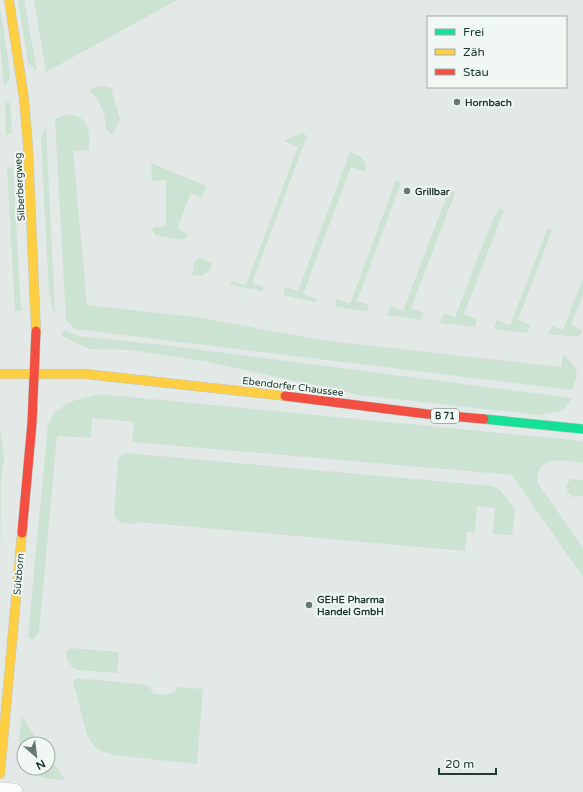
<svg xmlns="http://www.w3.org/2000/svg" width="583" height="792" font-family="'Varela Round',sans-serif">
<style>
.green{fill:#cce2d3}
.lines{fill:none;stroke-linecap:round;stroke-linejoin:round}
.street-casing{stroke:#c0c6c3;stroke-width:18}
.fast-casing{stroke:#bfc6c3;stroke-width:10}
.slow-casing{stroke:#bfc6c3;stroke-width:10}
.jam-casing{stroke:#bfc6c3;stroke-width:10}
.street{stroke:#fbfcfb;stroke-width:17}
.fast{stroke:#16e098;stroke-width:9}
.slow{stroke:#ffcf43;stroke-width:9}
.jam{stroke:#f24e42;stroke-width:9}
.poi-dot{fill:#657872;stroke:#f1f8f4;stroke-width:1.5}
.labels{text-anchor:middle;stroke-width:4;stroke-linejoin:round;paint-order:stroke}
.shield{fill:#f1f8f4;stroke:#5f746e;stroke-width:1}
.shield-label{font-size:9px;font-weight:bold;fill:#213b34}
.poi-label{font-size:10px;font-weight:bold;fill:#213b34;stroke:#f1f8f4;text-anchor:start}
.street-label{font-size:10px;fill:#213b34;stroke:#f1f8f4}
</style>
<rect width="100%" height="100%" fill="#e3e9e6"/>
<!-- green -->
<path class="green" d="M 18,0 L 24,0 L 37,70 L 28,63 Z
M 34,0 L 177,0 L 46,72 Z
M 0,8 L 8,58 L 10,80 L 4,85 L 0,45 Z
M 102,86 L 111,88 L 120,119 L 114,132 L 111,134 L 107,130 C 104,111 103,106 90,91 L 92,88 Z
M 5,100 L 10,103 L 12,132 L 6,135 Z
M 68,114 C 90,117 90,132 89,150 L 73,151 L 87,305 L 196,317 L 321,340 L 561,367 L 563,354 C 578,369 580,369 572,390 L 75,329 L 66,320 L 55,119 Z
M 46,127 L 54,293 L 55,312 L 53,312 L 49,292 L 41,141 L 41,137 Z
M 302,133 L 307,136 L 252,283 L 264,287 L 262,291 L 230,285 L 232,281 L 246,285 L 298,147 L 284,141 Z
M 350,152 C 360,155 368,160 365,171 L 351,167 L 303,294 L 317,299 L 316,302 L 283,295 L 285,287 L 298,291 Z
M 151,163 L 207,186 L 202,198 L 191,193 L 177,229 L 188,234 L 186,238 L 181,240 L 155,235 L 152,228 L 166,226 L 166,180 L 152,181 Z
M 7,167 L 13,168 L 21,311 L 15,311 Z
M 396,180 L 401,183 L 357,301 L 369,305 L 367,312 L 335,306 L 337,299 L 350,304 Z
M 449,190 L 455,193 L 411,308 L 424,313 L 421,320 L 387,315 L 391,306 L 403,311 Z
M 499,208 L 504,210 L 464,314 L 477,319 L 475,327 L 440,323 L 444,313 L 455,317 L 492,221 Z
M 548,228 L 552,230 L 518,320 L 531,325 L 527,333 L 494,329 L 497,320 L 510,325 Z
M 200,258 L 213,263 L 210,270 L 202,276 L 192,275 L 194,262 Z
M 583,278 L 583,294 L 571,325 L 582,330 L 579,337 L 548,334 L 552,326 L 563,330 Z
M 64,330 L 78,336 L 163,345 L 572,398 L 562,411 L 540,415 L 359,395 L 203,361 L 131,350 L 90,349 L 78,344 L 61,335 Z
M 99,394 L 583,441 L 583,463 C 564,461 537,453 537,482 L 583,548 L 583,577 L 512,475 L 132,442 L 134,422 L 92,418 L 91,438 L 57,436 L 39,632 L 36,637 L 32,640 L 28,636 L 48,424 L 51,421 L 53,414 L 68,403 L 82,398 Z
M 0,427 L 4,458 L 1,481 L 0,573 Z
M 126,453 L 492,486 L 500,490 L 515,510 L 512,535 L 493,534 L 495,508 L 477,506 L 475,532 L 467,532 L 465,551 L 137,522 L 136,524 C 127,523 117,525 114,514 L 118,459 L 121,455 Z
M 571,479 L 583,480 L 583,496 L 573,497 L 568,493 L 566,485 Z
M 70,648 L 119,652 L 117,673 L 77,670 C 69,666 66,660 66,651 Z
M 76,678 L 148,685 L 154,694 L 167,695 L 176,691 L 177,687 L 203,689 L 197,764 L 114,755 L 100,751 L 92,743 L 87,735 L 73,681 Z
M 22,716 L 40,744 L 24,744 L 24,764 C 16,749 20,732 22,716 Z
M 48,755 L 65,780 C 50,779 38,779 27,768 L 48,768 Z"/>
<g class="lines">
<defs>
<path id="street" d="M 0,791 L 14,792"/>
<path id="fast" d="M 484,419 L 583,429"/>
<path id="slow" d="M 9,0 L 24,99 L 28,147 L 36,331
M 0,374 L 85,374 L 285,396
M 0,774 L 22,533"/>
<path id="jam" d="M 285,396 L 427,414 L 484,419
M 22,533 L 32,423 L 36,331"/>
</defs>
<!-- street casing -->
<use href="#street" class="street-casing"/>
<!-- fast casing -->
<use href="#fast" class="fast-casing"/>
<!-- slow casing -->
<use href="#slow" class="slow-casing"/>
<!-- jam casing -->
<use href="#jam" class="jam-casing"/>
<!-- street -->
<use href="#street" class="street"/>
<!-- fast -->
<use href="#fast" class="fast"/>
<!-- slow -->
<use href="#slow" class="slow"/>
<!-- jam -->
<use href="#jam" class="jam"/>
</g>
<!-- markers -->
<g class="poi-dot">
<circle cx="457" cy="102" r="4"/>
<circle cx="407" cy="191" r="4"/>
<circle cx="309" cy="605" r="4"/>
</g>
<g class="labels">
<!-- shield labels -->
<rect class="shield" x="431" y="409" width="28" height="14" rx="3"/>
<g class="shield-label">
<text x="445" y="419">B 71</text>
</g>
<!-- poi labels -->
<g class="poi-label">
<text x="465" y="106">Hornbach</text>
<text x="415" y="195">Grillbar</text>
<text x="317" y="603">GEHE Pharma<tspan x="317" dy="12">Handel GmbH</tspan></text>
</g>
<!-- street labels -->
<g class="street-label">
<text transform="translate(19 187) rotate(-93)" y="4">Silberbergweg</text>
<text transform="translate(293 386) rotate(7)" y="4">Ebendorfer Chaussee</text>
<text transform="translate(18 574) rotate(-85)" y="4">Sülzborn</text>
</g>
</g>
<!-- legend -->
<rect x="427" y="16" width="140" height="72" fill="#f1f8f4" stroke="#9eaca7"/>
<rect x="435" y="29" width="20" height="6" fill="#16e098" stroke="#9eaca7"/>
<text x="463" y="36" font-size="12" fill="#213b34">Frei</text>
<rect x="435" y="49" width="20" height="6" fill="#ffcf43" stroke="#9eaca7"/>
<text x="463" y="56" font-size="12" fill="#213b34">Zäh</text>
<rect x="435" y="69" width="20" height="6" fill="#f24e42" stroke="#9eaca7"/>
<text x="463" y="76" font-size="12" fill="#213b34">Stau</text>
<!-- north arrow -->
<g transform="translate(36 756) rotate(152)"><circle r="19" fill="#f1f8f4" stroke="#9eaca7"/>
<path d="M0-3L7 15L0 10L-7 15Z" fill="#657872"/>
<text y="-6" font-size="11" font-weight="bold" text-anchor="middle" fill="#213b34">N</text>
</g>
<!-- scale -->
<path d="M439 768v6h57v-6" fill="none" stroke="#213b34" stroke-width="2"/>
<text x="445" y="768" font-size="12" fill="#213b34" stroke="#f1f8f4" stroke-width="3" paint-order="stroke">20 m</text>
</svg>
